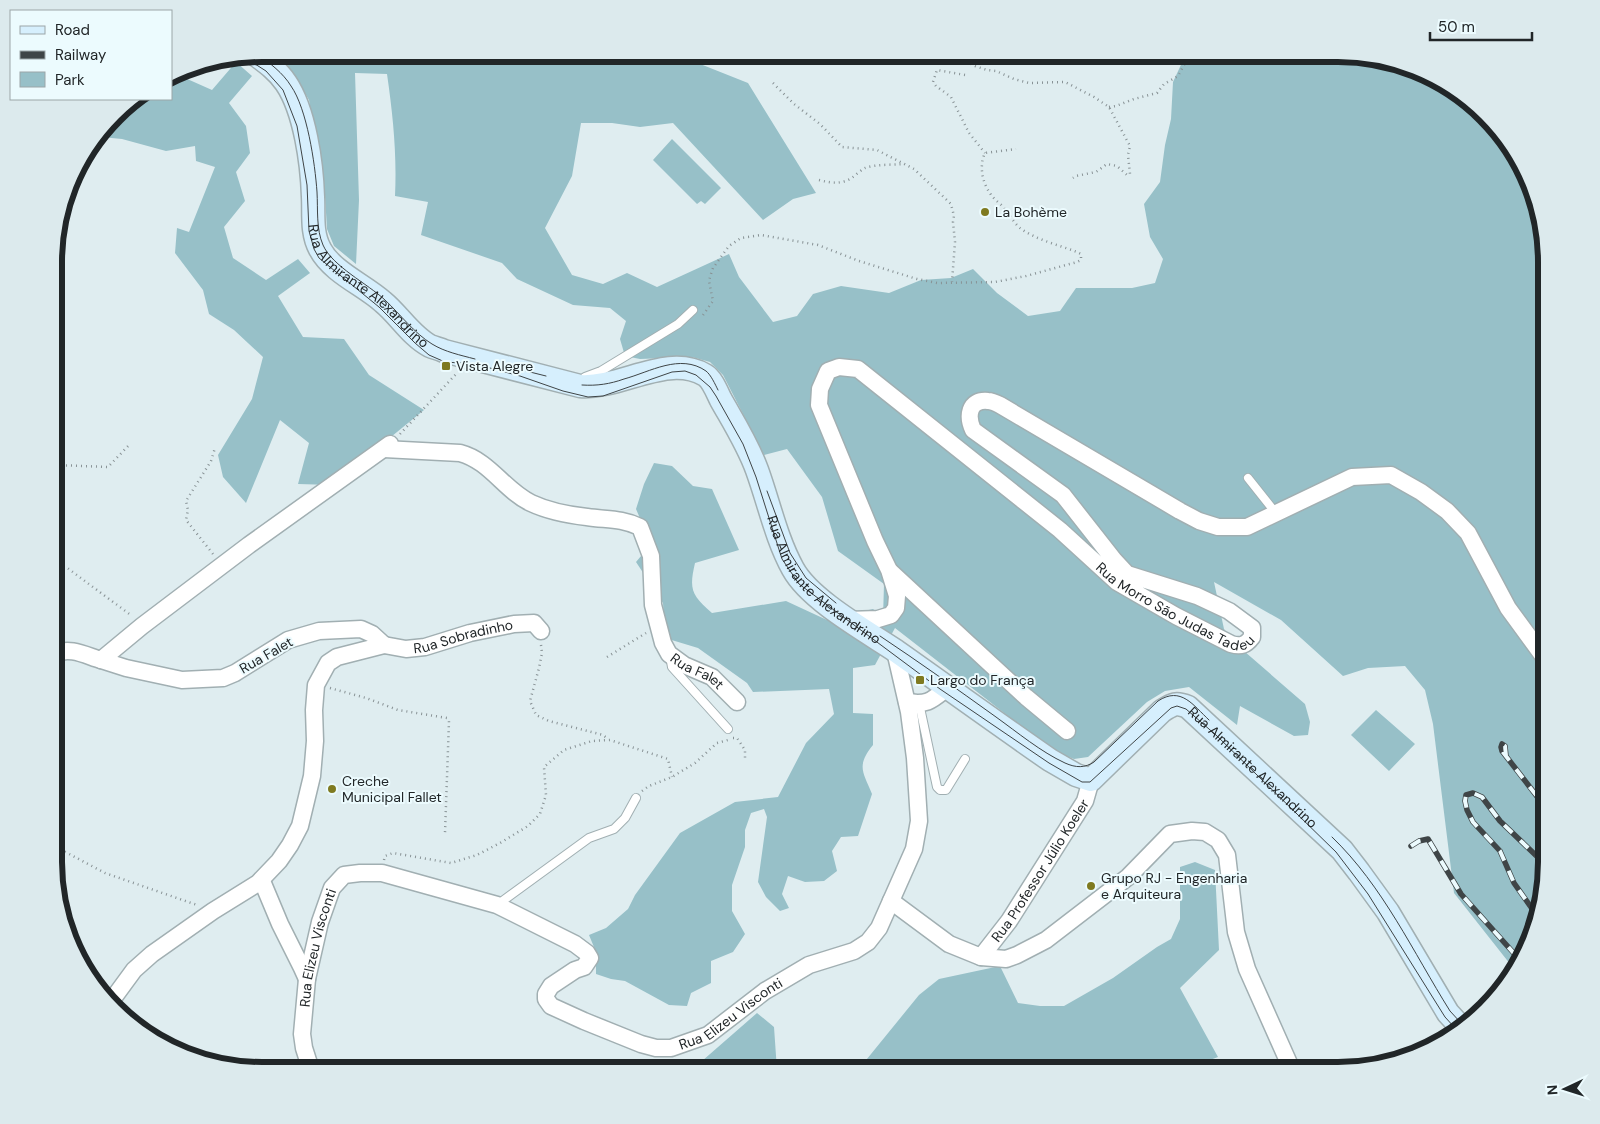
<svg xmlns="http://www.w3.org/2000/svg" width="1600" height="1124" font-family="'DM Sans',sans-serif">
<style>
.green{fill:#97c0c8}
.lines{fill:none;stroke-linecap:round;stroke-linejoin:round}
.lane-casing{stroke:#a1afb2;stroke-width:10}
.street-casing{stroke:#a1afb2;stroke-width:19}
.secondary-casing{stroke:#a1afb2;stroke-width:25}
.path{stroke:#889295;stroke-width:2.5;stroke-dasharray:1 4;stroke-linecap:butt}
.lane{stroke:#fff;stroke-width:8}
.street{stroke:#fff;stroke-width:16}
.secondary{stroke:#d6effd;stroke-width:22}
.tram{stroke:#3f4547;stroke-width:1}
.rail-casing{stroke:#3f4547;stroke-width:5.5}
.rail{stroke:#ecfbfe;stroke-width:4;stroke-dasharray:11;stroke-linecap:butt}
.poi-dot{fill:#7f7a20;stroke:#ecfbfe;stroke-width:2}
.labels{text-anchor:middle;stroke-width:4;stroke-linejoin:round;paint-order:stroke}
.poi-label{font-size:14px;fill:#212628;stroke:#ecfbfe;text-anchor:start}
.street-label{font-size:14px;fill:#212628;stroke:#ecfbfe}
.rim{fill:none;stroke:#212628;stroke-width:6}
</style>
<rect width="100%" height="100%" fill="#dfedf0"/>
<!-- green -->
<path class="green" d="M 276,54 L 675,54 L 748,83 L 816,193 L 793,199 L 763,220 L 673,123 L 640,127 L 612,123 L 581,123 L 572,176 L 545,228 L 572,275 L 603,284 L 627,273 L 657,287 L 729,254 L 739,277 L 773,322 L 797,316 L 813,294 L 841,286 L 889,293 L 921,280 L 951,278 L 973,269 L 997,293 L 1028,316 L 1060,311 L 1076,288 L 1132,288 L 1155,283 L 1163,259 L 1150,237 L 1144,204 L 1160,182 L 1165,145 L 1171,119 L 1173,82 L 1186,54 L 1351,54 L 1405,65 L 1464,97 L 1518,158 L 1546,249 L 1546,875 L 1535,929 L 1514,969 L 1454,893 L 1433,724 L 1425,690 L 1405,666 L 1368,668 L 1343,676 L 1281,620 L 1214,582 L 1224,629 L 1237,645 L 1305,704 L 1310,722 L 1308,735 L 1294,736 L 1240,706 L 1237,725 L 1189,687 L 1165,691 L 1147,702 L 1088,757 L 1074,759 L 1053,751 L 895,628 L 875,665 L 853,668 L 853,713 L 873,714 L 873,745 C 856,766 863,772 872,794 L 858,836 L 841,837 L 832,851 L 837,871 L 824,881 L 805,882 L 788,876 L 782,894 L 789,908 L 780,911 L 766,897 L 758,882 L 767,817 L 764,809 L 751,813 L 745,830 L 745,847 L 732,885 L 732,911 L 745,934 L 733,952 L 711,961 L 711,983 L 691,993 L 687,1006 L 669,1005 L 625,981 L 611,979 L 596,974 L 596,952 L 589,935 L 606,928 L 628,909 L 635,895 L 680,833 L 735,802 L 778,797 L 806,743 L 834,714 L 829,689 L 753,692 L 747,683 L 698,648 L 665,638 L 663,603 L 636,562 L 651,544 L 636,509 L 644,484 L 654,463 L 672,466 L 693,486 L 712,489 L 739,550 L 695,563 C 689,589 691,595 712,613 L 786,601 L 827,620 L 873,609 L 883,618 L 884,584 L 838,551 L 822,497 L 787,449 L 764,455 L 723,375 L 710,362 L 692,357 L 640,359 L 625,356 L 620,339 L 626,321 L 610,308 L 573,305 L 517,279 L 502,263 L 421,235 L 428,202 L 395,196 C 397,154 393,116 387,74 L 355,73 L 359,200 L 356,264 L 334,246 L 327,229 L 325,196 L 309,100 L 294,75 L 272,56 Z
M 236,62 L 252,76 L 229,103 L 246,126 L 250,153 L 236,172 L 245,201 L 224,227 L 233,258 L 266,280 L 298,259 L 310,273 L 278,296 L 303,337 L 344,339 L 369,375 L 424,410 L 332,485 L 298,484 L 309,443 L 280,420 L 246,503 L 223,477 L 218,455 L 252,399 L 263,357 L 234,330 L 209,314 L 203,290 L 175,253 L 177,228 L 189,232 L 215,167 L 196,161 L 195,146 L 166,151 L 122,139 L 101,137 L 125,106 L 136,99 L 171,99 L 171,77 L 176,74 L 212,90 Z
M 672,139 L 721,188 L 705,204 L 701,201 L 697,204 L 653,160 Z
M 1376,710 L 1415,744 L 1389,771 L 1351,735 Z
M 1195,862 L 1215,870 L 1219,950 L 1180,988 L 1218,1057 L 1183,1070 L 858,1070 L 919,995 L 939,979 L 1000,966 L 1018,1003 L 1040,1006 L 1064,1006 L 1113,978 L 1157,947 L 1171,939 L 1180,919 L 1180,867 Z
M 757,1013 L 774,1027 L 777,1070 L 707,1070 L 702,1061 Z"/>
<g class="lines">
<defs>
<path id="lane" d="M 585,377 L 601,371 L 678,324 L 693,310
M 1248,478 L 1275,512
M 670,656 L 672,667 L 728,729
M 919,703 L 937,787 L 940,790 L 946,790 L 965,759
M 497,905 L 589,838 L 614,829 L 625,818 L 636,798"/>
<g id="street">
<path id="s1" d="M 384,449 L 460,453 C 490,461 504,490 531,503 C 548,511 569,515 587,517 C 607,520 621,518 640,527 L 651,556 L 653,605 L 663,643 L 669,654 L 684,665 L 712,677 L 737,702"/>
<path d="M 891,572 L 1026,697 L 1067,731"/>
<path id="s2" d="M 847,620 L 878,619 L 891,615 L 896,608 L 897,596 L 889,570 L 875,541 L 819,405 L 820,389 L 828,371 L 839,367 L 858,369 L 1060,530 L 1117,582 L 1176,616 L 1231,644 C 1241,647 1246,645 1252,637 L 1252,628 L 1229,611 L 1197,596 L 1127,574 L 1114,560 L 1063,495 L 973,430 C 967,417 968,399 988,401 C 992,401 996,403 1000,405 L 1180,511 L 1199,521 L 1218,527 L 1247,527 L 1352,477 L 1391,475 L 1421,492 L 1447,511 L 1468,533 L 1508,608 L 1546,660"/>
<path id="s3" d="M 384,645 L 406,649 L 425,647 L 470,633 L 514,624 L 534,623 L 541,631"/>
<path d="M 56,654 C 69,646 87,656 101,660"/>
<path d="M 907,702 C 928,705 931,701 947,688"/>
<path d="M 262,881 L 280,924 L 302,968 L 307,979"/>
<path d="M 891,901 L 949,944 L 981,957 L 1006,959 L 1017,955 L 1046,940 L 1128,877 L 1170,834 L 1192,831 L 1205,832 L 1218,840 L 1227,855 L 1236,932 L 1247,969 L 1292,1070"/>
<path id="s4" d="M 981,957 L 1009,921 L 1085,801 L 1091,780"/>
<path d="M 112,1000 L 134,970 L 152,954 L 213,911 L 258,883 L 279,861 L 290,845 L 300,826 L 312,776 L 315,741 L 314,710 L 316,685 L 328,663 L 337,657 L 384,645 L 372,634 L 361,629 L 319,631 L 288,640 L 235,673 L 223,678 L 182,680 L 126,668 L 101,660 L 142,626 L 249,545 L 390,444"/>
<path id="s5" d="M 311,1070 L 304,1048 L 302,1034 L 307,979 L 320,922 L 332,888 L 344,875 L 360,873 L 382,873 L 497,905 L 575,944 L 587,953 L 590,958 L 584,967 L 575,970 L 551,986 L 546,994 L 546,999 L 551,1006 L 584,1021 L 641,1044 L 656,1048 L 671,1048 L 708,1035 L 765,991 L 809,965 L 854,951 L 868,942 L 879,928 L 914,849 L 919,821 L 915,758 L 909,712 L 895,651"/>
</g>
<g id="secondary">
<path id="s6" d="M 256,55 C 267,63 278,71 286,83 C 305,111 312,164 313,197 C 314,213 311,233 320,249 C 332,272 364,285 383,302 C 399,315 411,336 430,346 C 435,348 440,349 444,351 L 580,386 C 621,389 667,353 705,375 C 712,379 717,392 721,400 C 734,423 748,445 757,470 C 769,503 776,538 793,569 C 810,600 866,631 896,651 C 947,687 998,724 1050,760 L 1076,775 L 1091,780 L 1162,711 C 1173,704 1176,702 1188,707 L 1342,850 L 1359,872 L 1388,912 L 1448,1013 L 1459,1025"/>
</g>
</defs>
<!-- lane casing -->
<use href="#lane" class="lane-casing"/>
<!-- street casing -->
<use href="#street" class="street-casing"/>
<!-- secondary casing -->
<use href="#secondary" class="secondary-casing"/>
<!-- path -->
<path class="path" d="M 953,54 L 975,66 L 987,70 L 996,71 L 1014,79 L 1029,83 L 1065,82 L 1094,97 L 1109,107 L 1130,146 L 1128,155 L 1130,174 L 1127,175 L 1117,166 L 1107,164 L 1096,172 L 1076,176 L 1073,178
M 965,75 L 937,70 L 933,82 L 936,86 L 951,97 L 969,133 L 985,153
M 773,83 L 794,104 L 820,124 L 842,147 L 877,150 L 914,169 L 951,204 L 954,216 L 953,222 L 955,242 L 952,282
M 1109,107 L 1116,106 L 1134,99 L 1157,93 L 1164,84 L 1178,76 L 1190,54
M 819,180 C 831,183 842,185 853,177 C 857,174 861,170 865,168 C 877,164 892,165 904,164
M 703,315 L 713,301 L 709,281 L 710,277 L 713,268 L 729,246 L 741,238 L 761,235 L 818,245 L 859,261 L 917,279 L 937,283 L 995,282 L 1026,276 L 1077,262 L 1081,260 L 1081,254 L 1077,252 C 1059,245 1036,240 1020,228 C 1014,223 1009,214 1003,207 C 999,202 993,199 990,193 C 982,182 979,165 985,153 L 1016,149
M 400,434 L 457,373
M 56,465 L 108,467 L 130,444
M 213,554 L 186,520 L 188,510 L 186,501 L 211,461 L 215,448
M 56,563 L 58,567 L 66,567 L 132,616
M 541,645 L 542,653 L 539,668 L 530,701 L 536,715 L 549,721 L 603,735 L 608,739
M 607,657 L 646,633
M 330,688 L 366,698 L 398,710 L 447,718 L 449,721 L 445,833
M 733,738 L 737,738 L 745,750 L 745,758
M 642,791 L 649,786 L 672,777 L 695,763 L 717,743 L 728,740
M 56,847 L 105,873 L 197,905
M 384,860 L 385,856 L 393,853 L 451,863 L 477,855 L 500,843 L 528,826 L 540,814 L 546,795 L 544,767 L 564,750 L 592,741 L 610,740 L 668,759 L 672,777"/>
<!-- lane -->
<use href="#lane" class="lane"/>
<!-- street -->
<use href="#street" class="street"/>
<!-- secondary -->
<use href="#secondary" class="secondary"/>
<!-- tram -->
<path class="tram" d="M 258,55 C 270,63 283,73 291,86 C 307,109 315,163 317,192 C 318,209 316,229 323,245 C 332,266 368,284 385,300 C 401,315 414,333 432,344 C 445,352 460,355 475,359
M 244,57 L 266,71 L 283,90 L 297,126 L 307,185 L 309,231 L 314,249 L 319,258 L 379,307 L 415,343 L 429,355 L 445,362 L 475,364 L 520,376 L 563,391 L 588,397 L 603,396 L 672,372 L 685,371 L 696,375 L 710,387 L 716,396 L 743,444 L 756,477 L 782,559 L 799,584 L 940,689 L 1049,763 L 1082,782 L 1090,782 L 1171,708 L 1177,706 L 1186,709 L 1217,736 L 1336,852 L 1368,894 L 1445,1017 L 1455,1028
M 526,371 L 546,376
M 582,385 C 597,386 610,384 624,379 C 650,372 680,353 706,371 C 711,375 715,384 718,390
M 767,491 L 790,553 L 806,578 L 836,603
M 880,636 C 919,662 957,689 996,717 C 1017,732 1041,752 1065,763 C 1076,768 1085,768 1094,762 L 1158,701 C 1181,686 1193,705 1209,720
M 1332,837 C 1383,886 1413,952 1450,1011 L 1461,1023"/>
<defs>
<path id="rail" d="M 1506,756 L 1505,746 L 1502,744 L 1501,747 L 1502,751 L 1546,808
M 1411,846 L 1419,841 L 1428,839 L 1461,894 L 1519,959
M 1538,917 L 1514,883 L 1500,851 L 1473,822 L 1467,810 L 1465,801 L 1466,795 L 1473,793 L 1482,797 L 1500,821 L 1546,865"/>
</defs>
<!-- rail casing -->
<use href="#rail" class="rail-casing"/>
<!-- rail -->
<use href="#rail" class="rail"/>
</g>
<!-- markers -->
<g class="poi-dot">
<circle cx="985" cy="212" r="5"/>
<rect x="441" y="361" width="10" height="10" rx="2.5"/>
<rect x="915" y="675" width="10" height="10" rx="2.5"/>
<circle cx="332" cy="789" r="5"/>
<circle cx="1091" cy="886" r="5"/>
</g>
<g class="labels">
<!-- poi labels -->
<g class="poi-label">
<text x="995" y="217">La Bohème</text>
<text x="456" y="371">Vista Alegre</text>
<text x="930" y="685">Largo do França</text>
<text x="342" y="786">Creche<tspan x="342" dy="16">Municipal Fallet</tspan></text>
<text x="1101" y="883">Grupo RJ - Engenharia<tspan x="1101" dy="16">e Arquiteura</tspan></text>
</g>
<!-- street labels -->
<g class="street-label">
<text dy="5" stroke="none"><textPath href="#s6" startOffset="272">Rua Almirante Alexandrino</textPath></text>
<text dy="5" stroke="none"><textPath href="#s6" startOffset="886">Rua Almirante Alexandrino</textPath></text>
<text dy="5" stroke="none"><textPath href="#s2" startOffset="738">Rua Morro São Judas Tadeu</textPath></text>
<text dy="5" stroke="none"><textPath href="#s3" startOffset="81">Rua Sobradinho</textPath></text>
<text transform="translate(266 655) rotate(-30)" y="5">Rua Falet</text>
<text dy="5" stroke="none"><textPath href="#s1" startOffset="441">Rua Falet</textPath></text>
<text dy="5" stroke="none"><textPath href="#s6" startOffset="1441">Rua Almirante Alexandrino</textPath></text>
<text dy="5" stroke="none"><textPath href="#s4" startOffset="105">Rua Professor Júlio Koeler</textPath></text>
<text dy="5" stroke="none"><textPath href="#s5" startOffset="125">Rua Elizeu Visconti</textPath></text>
<text dy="5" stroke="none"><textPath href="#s5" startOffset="740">Rua Elizeu Visconti</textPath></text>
</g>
</g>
<!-- crop -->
<path d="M0 0H1600V1124H0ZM262 62H1338A200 200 0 0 1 1538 262V862A200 200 0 0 1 1338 1062H262A200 200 0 0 1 62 862V262A200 200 0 0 1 262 62Z" fill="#dceaed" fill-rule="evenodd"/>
<path class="rim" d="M262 62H1338A200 200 0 0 1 1538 262V862A200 200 0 0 1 1338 1062H262A200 200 0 0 1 62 862V262A200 200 0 0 1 262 62Z"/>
<!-- legend -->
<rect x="10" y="10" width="162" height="90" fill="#ecfbfe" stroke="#9ba6a8"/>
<rect x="20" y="26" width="25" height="8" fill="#d6effd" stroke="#9ba6a8"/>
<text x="55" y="35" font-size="15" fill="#212628">Road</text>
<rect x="20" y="51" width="25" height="8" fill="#3f4547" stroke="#9ba6a8"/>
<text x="55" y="60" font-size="15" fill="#212628">Railway</text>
<rect x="20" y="72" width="25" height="15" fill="#97c0c8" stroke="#9ba6a8"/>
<text x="55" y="85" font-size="15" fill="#212628">Park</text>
<!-- north arrow -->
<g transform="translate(1565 1089) rotate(266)" stroke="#ecfbfe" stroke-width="4" paint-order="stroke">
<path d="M0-4L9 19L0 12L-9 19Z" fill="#212628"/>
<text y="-8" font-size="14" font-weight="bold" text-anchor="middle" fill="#212628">N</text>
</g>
<!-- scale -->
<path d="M1430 32v8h102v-8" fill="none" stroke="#212628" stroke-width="2.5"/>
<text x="1438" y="32" font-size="15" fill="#212628" stroke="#ecfbfe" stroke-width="4" paint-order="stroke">50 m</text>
</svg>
